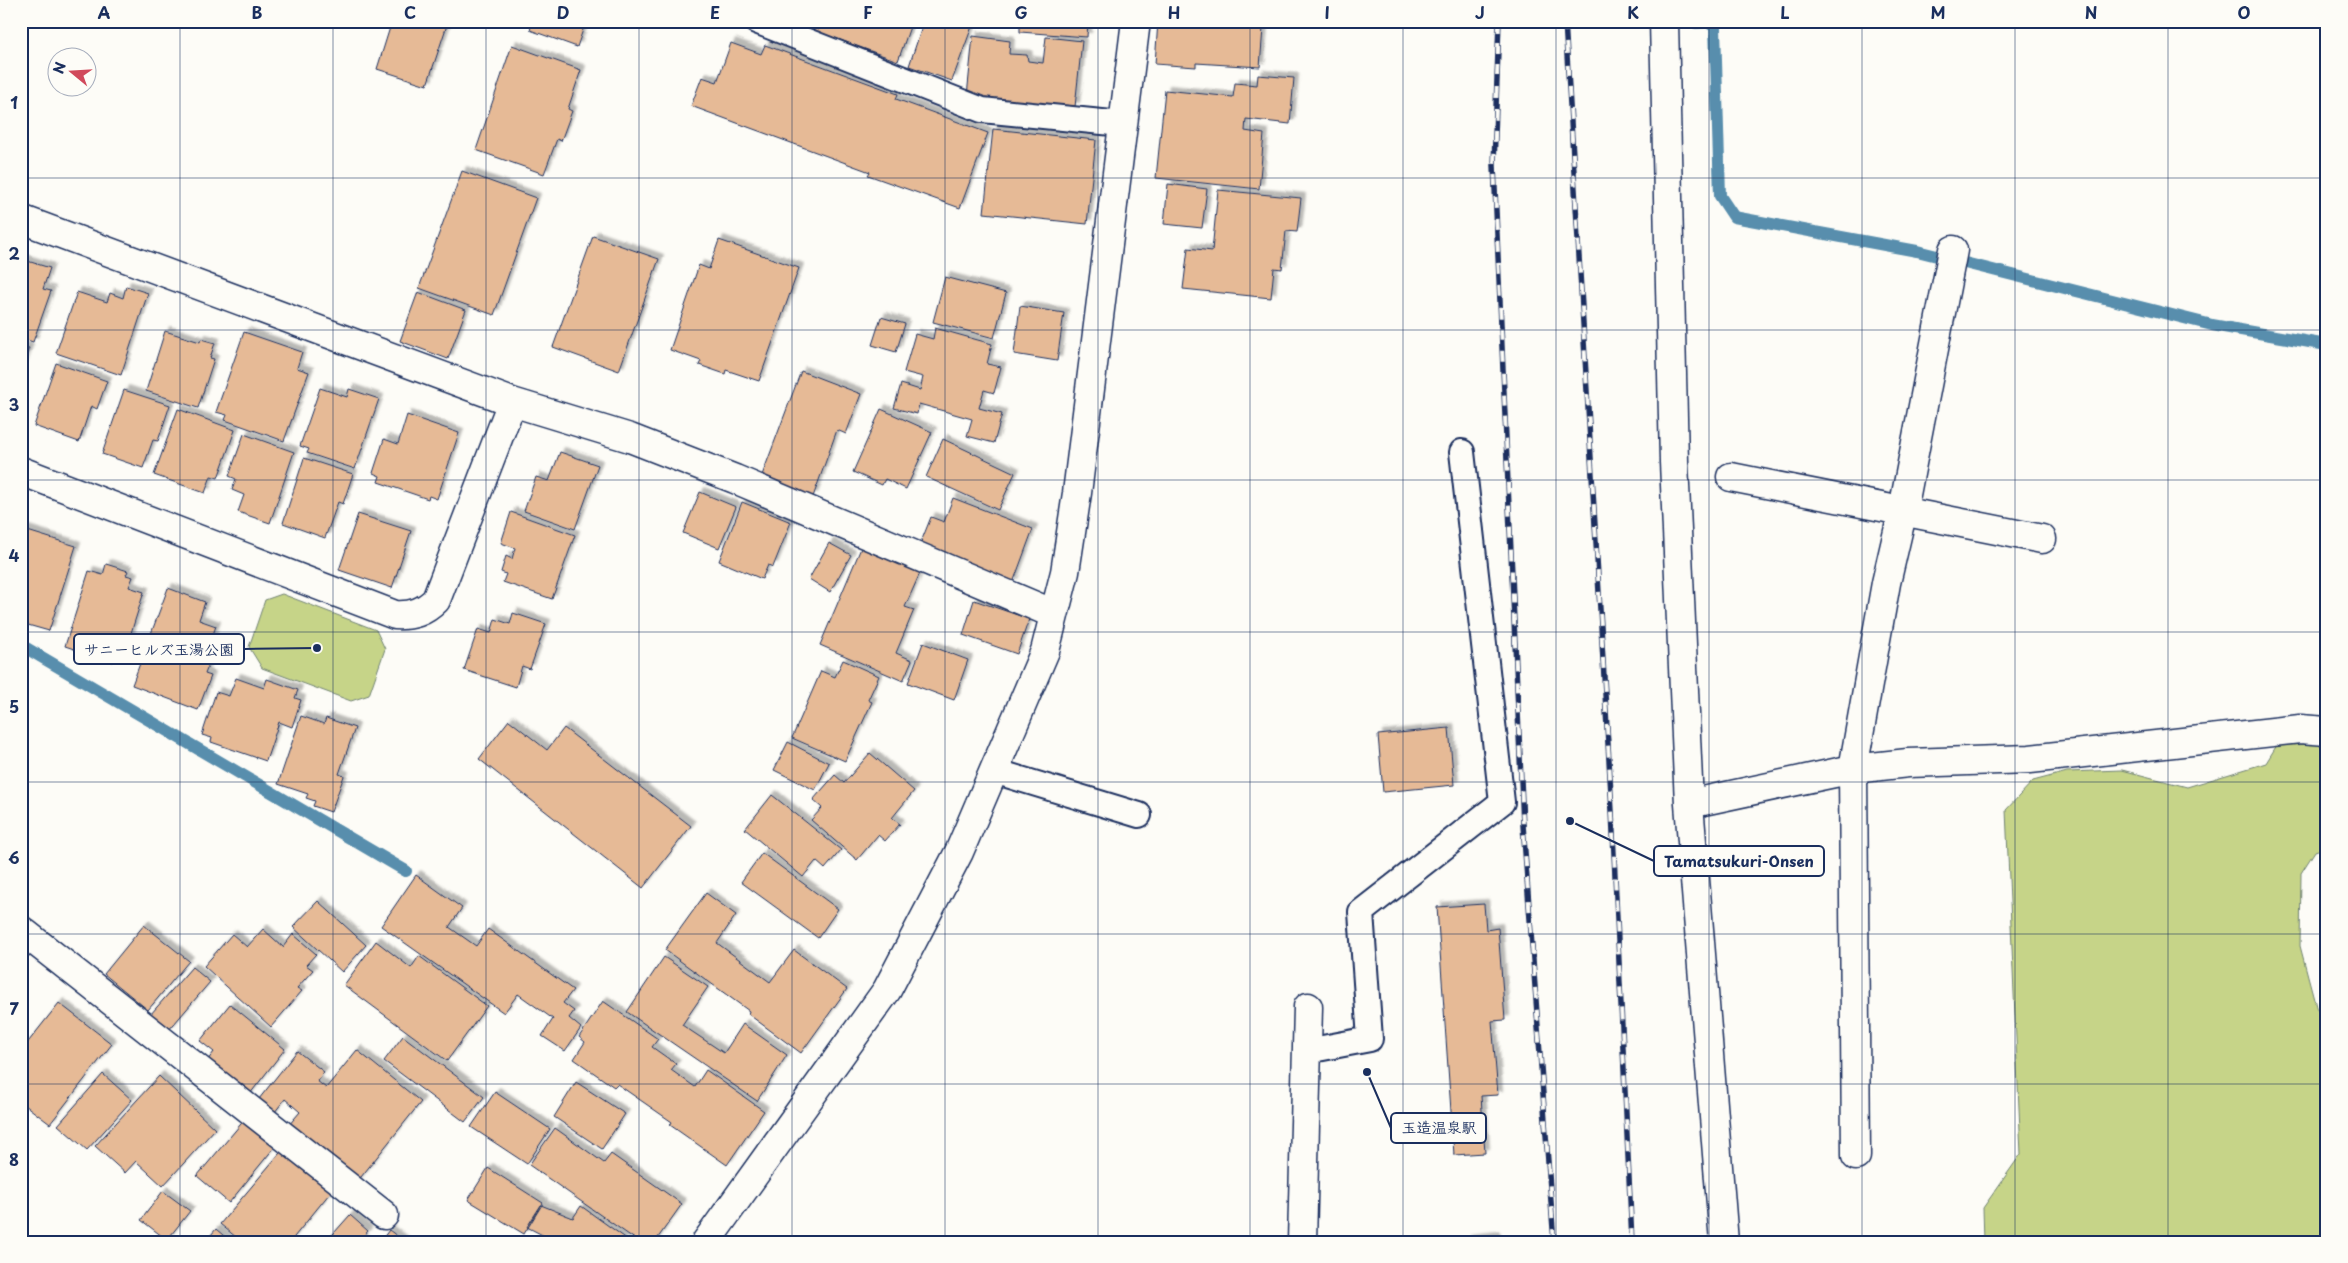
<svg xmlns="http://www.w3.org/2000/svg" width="2348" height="1263" font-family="'Playpen Sans','Klee One',sans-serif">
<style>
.green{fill:#c6d488;stroke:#708273}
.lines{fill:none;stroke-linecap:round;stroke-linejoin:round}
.stream{stroke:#588ead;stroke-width:12}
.building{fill:#e6ba96;stroke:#1b2f5e;filter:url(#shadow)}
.service-casing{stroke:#1b2f5e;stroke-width:28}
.minor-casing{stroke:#1b2f5e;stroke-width:31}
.secondary-casing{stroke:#1b2f5e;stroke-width:31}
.service{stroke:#fdfcf7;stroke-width:24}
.minor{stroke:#fdfcf7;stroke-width:28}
.secondary{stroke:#fdfcf7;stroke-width:28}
.rail-casing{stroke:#1b2f5e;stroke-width:5.5}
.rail{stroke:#fdfcf7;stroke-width:4;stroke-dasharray:11;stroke-linecap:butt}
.grid{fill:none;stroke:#1b2f5e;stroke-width:1;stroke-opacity:0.55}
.leader{fill:none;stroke:#1b2f5e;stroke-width:2}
.callout-dot{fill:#1b2f5e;stroke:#fdfcf7;stroke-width:2}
.callout{fill:#fdfcf7;stroke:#1b2f5e;stroke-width:2}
.callout-label{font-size:15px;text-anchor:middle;font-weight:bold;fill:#1b2f5e}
.neatline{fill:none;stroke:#1b2f5e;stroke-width:2}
.grid-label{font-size:16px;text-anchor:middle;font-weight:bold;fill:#1b2f5e}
</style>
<defs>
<filter id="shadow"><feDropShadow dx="4.5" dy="-4.5" stdDeviation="1" flood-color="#0004"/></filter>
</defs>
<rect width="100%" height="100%" fill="#fdfcf7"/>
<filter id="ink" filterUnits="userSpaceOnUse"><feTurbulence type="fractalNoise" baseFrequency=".02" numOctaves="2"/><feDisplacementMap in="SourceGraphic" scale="10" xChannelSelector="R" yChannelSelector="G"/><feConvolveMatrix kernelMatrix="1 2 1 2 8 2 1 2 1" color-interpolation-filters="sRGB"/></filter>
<g filter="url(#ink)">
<!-- green -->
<path class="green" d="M 282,594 L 376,630 L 385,649 L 369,695 L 351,701 L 262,668 L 249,647 L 265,600 Z
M 2327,744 L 2327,847 L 2315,851 L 2301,873 L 2300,946 L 2317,1010 L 2327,1015 L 2327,1242 L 1984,1242 L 1983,1208 L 2021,1154 L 2006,810 L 2033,781 L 2067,772 L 2122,770 L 2187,787 L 2266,763 L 2277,745 Z"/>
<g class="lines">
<!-- stream -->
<path class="stream" d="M 1696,23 L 1708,22 L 1715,27 L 1720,196 L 1734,217 L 1917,251 L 2212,325 L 2327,345
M 21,645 L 406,871"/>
</g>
<!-- building -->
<path class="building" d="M 392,21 L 448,22 L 427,85 L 377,69 Z
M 533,21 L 586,21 L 577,47 L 530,30 Z
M 788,21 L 912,21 L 898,61 Z
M 924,21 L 974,21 L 952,81 L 909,66 Z
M 1020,21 L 1088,21 L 1087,37 L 1020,32 Z
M 1158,21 L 1200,21 L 1200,23 L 1263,28 L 1260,67 L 1196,63 L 1196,67 L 1155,64 Z
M 973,36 L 1010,41 L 1009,54 L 1027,55 L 1028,61 L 1043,63 L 1046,37 L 1082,41 L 1075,107 L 967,96 Z
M 731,43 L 761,54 L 765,45 L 898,94 L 896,99 L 988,133 L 960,208 L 868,175 L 870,172 L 691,106 L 702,77 L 717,82 Z
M 512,45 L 581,70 L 568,109 L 572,111 L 561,141 L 557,139 L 544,174 L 476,150 Z
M 1258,75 L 1294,78 L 1290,124 L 1246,119 L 1245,131 L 1264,134 L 1259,189 L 1156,178 L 1165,90 L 1233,97 L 1235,83 L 1257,85 Z
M 993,129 L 1096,140 L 1087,224 L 984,213 Z
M 462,171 L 536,198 L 494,315 L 419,288 Z
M 1168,184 L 1207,189 L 1202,228 L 1164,224 Z
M 1218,190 L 1301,198 L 1297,232 L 1286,231 L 1282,269 L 1274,268 L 1271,298 L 1183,289 L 1188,248 L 1212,251 Z
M 593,236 L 659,259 L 619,371 L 553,347 Z
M 719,240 L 799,268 L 759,381 L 726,370 L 725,374 L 699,365 L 701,361 L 670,350 L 699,265 L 709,269 Z
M 21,259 L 50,268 L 43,289 L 51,291 L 33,342 L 21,338 Z
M 945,277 L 1006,293 L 994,338 L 933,322 Z
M 126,286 L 148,293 L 121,375 L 56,353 L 77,292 L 107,302 L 110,293 L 123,298 Z
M 418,292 L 466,310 L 448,359 L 400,341 Z
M 1020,306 L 1064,313 L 1057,361 L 1014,354 Z
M 881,317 L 905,324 L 896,352 L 872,345 Z
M 935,328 L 992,344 L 987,364 L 1001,367 L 994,393 L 984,390 L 979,408 L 1002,414 L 994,443 L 967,436 L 972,419 L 919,404 L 917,414 L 894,408 L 901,384 L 920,390 L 923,377 L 904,372 L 915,334 L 933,339 Z
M 165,331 L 200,342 L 201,339 L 215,343 L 210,358 L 214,359 L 198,408 L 146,391 Z
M 244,332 L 302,352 L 297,368 L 309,372 L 284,441 L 225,420 L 227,415 L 216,412 Z
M 21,346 L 29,348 L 21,370 Z
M 56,363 L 107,381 L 97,409 L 91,406 L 79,442 L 34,426 Z
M 801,371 L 861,394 L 846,434 L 837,430 L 813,497 L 761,478 Z
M 320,388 L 347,397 L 349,389 L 379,399 L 355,469 L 307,453 L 309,449 L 300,446 Z
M 124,390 L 170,405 L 158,441 L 153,440 L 143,468 L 102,454 Z
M 178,409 L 235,430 L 218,478 L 211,476 L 205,493 L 154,475 Z
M 881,409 L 932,432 L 906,489 L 885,479 L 882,485 L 853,472 Z
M 407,415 L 459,433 L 437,499 L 429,496 L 428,499 L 378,482 L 380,476 L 373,473 L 384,439 L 398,444 Z
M 244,434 L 294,452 L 270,523 L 238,512 L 244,495 L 232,490 L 236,479 L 229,476 Z
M 943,439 L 1015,473 L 998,510 L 926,477 Z
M 560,452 L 598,465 L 575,529 L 524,511 L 536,477 L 549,481 Z
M 304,458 L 353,474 L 343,504 L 338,502 L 325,538 L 283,523 Z
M 700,492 L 736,507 L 719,548 L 683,533 Z
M 953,498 L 1033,529 L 1013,583 L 919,547 L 931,517 L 944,522 Z
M 742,502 L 791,522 L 773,567 L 768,565 L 762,579 L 719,561 Z
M 511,512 L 575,535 L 552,599 L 503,582 L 506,574 L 501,572 L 506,556 L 512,559 L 515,548 L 501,543 Z
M 358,514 L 411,531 L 392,588 L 339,570 Z
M 21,529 L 76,546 L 49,631 L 21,623 Z
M 829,543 L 851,555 L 830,592 L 809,579 Z
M 861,548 L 920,573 L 905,607 L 914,610 L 896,653 L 912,660 L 903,681 L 820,645 Z
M 106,564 L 128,571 L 126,575 L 133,577 L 129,587 L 144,592 L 125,652 L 118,649 L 113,662 L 65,646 L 89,571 L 103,575 Z
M 168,588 L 205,602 L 199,620 L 216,626 L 208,649 L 214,651 L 205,674 L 211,676 L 198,710 L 132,685 Z
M 974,600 L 1029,619 L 1017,654 L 963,635 Z
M 513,613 L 546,624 L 530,669 L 522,666 L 516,687 L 464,670 L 478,629 L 491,633 L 495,619 L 510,624 Z
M 923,643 L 968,660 L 954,700 L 908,683 Z
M 843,660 L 879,676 L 868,700 L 872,702 L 845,761 L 792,738 L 821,671 L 835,677 Z
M 236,678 L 264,688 L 267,679 L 298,690 L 295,698 L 301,700 L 292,727 L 279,722 L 266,761 L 211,742 L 212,738 L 202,735 L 216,692 L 229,696 Z
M 301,716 L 324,724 L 326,718 L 355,728 L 339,774 L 344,776 L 331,812 L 313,806 L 315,801 L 306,798 L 308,794 L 278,784 Z
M 509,720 L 547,750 L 564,728 L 691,826 L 643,888 L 479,759 Z
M 1449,728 L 1454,785 L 1383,792 L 1378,735 Z
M 788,742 L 829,763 L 815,790 L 774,770 Z
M 870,753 L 914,791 L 892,818 L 900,824 L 885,841 L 878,835 L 857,860 L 811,820 L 822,808 L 813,800 L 835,775 L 844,783 Z
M 772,795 L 841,850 L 825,869 L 816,861 L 803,877 L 745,829 Z
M 762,853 L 838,909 L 818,938 L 741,882 Z
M 416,875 L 462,908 L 449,927 L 476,946 L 488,929 L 573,990 L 563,1003 L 574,1011 L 569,1018 L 581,1028 L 565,1051 L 542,1036 L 553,1019 L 518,994 L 504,1013 L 381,926 Z
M 706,893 L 736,915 L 717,943 L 770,982 L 794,950 L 847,989 L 801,1053 L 748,1014 L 749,1011 L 665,950 Z
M 318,901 L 366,945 L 342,972 L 293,927 Z
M 1484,904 L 1486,930 L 1498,928 L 1505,1020 L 1492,1021 L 1498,1095 L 1481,1096 L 1485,1153 L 1454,1155 L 1437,907 Z
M 144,925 L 189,961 L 148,1010 L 104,974 Z
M 263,929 L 283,947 L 293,934 L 316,954 L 306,965 L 313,970 L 297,988 L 302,991 L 271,1027 L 204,966 L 232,934 L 247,947 Z
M 376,941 L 411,968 L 419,956 L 487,1006 L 447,1061 L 344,985 Z
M 664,957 L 708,987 L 682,1025 L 724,1053 L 743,1024 L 787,1055 L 757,1101 L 627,1012 Z
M 192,967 L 210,982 L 168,1031 L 150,1015 Z
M 603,1001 L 658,1039 L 652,1047 L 676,1064 L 671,1070 L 695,1087 L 706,1070 L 764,1111 L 727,1165 L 670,1125 L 672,1122 L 617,1084 L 614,1087 L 574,1059 L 585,1042 L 579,1037 Z
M 59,1003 L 112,1044 L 50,1124 L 21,1102 L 21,1051 Z
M 230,1004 L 285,1049 L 246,1099 L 204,1065 L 214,1052 L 200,1041 Z
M 403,1036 L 484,1097 L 465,1122 L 384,1061 Z
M 357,1050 L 421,1102 L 357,1182 L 288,1126 L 300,1112 L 285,1099 L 271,1117 L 255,1104 L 297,1051 L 324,1072 L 317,1081 L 326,1088 Z
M 103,1074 L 132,1100 L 87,1150 L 58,1125 Z
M 159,1076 L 215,1129 L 163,1186 L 136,1161 L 125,1173 L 95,1146 Z
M 576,1082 L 625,1114 L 602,1149 L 554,1117 Z
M 495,1092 L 550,1129 L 527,1164 L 471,1127 Z
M 246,1118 L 278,1143 L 229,1203 L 197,1176 Z
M 555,1128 L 604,1163 L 611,1154 L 682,1204 L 655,1242 L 639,1242 L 529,1165 Z
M 285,1147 L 334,1188 L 290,1242 L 242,1242 L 220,1224 Z
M 488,1168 L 543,1203 L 524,1234 L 468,1200 Z
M 163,1191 L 190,1211 L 167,1240 L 141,1220 Z
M 541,1205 L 573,1218 L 581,1206 L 631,1242 L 556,1242 L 527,1227 Z
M 350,1215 L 368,1231 L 362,1238 L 367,1242 L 326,1242 Z
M 216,1229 L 231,1242 L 205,1242 Z
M 389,1230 L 405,1242 L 380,1242 Z
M 1495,1236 L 1496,1242 L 1467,1242 L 1467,1239 Z"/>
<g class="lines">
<defs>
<path id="service" d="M 756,21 L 982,110 L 1122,124
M 994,771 L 1139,815
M 1307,1051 L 1370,1039 L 1361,912 L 1502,802 L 1462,452"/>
<path id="minor" d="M 1664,21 L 1674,462 L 1689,804 L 1724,1242
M 21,219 L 512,402 L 630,438 L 735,479 L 1054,614
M 21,471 L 395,615 C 412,616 424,612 436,600 L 512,402
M 1731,477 L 2042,539
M 1689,804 L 1853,769 L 1908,763 L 2030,759 L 2300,729 L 2327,731
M 21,930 L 384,1215
M 1856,1156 L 1853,769 L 1886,583 L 1903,510 L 1953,250
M 706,1242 L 887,990 L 959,852 L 1045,651 L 1065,572 L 1077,493 L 1136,21"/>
<path id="secondary" d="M 1302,1242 L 1308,1007"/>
</defs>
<!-- service casing -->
<use href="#service" class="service-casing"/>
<!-- minor casing -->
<use href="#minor" class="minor-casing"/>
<!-- secondary casing -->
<use href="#secondary" class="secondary-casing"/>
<!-- service -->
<use href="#service" class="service"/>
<!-- minor -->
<use href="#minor" class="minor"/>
<!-- secondary -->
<use href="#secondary" class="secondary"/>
<defs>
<path id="rail" d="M 1499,21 L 1494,165 L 1523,825 L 1554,1242
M 1565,21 L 1612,811 L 1632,1242"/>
</defs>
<!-- rail casing -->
<use href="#rail" class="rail-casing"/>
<!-- rail -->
<use href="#rail" class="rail"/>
</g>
</g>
<!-- grid -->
<path class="grid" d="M 180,21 L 180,1242M 333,21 L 333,1242M 486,21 L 486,1242M 639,21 L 639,1242M 792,21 L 792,1242M 945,21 L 945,1242M 1098,21 L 1098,1242M 1250,21 L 1250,1242M 1403,21 L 1403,1242M 1556,21 L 1556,1242M 1709,21 L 1709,1242M 1862,21 L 1862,1242M 2015,21 L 2015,1242M 2168,21 L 2168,1242M 21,178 L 2327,178M 21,330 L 2327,330M 21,480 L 2327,480M 21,632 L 2327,632M 21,782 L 2327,782M 21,934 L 2327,934M 21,1084 L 2327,1084"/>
<!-- callouts -->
<path class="leader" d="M317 648L244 649M1570 821L1654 861M1367 1072L1391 1128"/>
<g class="callout-dot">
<circle cx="317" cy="648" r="5"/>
<circle cx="1570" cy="821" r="5"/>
<circle cx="1367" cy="1072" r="5"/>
</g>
<g class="callout">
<rect x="74" y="634" width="170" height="30" rx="5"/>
<rect x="1654" y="846" width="170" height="30" rx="5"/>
<rect x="1391" y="1113" width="95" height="30" rx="5"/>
</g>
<g class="callout-label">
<text x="159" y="655">サニーヒルズ玉湯公園</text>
<text x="1739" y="867">Tamatsukuri-Onsen</text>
<text x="1439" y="1133">玉造温泉駅</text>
</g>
<!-- margin -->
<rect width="2348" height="1263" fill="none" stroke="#fdfcf7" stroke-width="55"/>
<!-- north arrow -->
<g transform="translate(72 72) rotate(288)"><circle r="24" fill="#fdfcf7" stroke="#a3aaba"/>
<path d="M0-4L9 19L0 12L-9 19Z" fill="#d1495b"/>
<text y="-8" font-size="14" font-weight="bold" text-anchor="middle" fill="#1b2f5e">N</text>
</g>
<rect x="28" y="28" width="2292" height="1208" class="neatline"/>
<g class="grid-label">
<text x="104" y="19">A</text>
<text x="257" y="19">B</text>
<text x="410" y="19">C</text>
<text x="563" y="19">D</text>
<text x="715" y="19">E</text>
<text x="868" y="19">F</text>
<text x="1021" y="19">G</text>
<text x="1174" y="19">H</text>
<text x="1327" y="19">I</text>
<text x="1480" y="19">J</text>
<text x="1633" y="19">K</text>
<text x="1785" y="19">L</text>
<text x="1938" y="19">M</text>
<text x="2091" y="19">N</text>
<text x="2244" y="19">O</text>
<text x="14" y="109">1</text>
<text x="14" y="260">2</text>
<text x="14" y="411">3</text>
<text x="14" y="562">4</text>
<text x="14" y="713">5</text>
<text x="14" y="864">6</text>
<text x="14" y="1015">7</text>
<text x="14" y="1166">8</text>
</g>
</svg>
